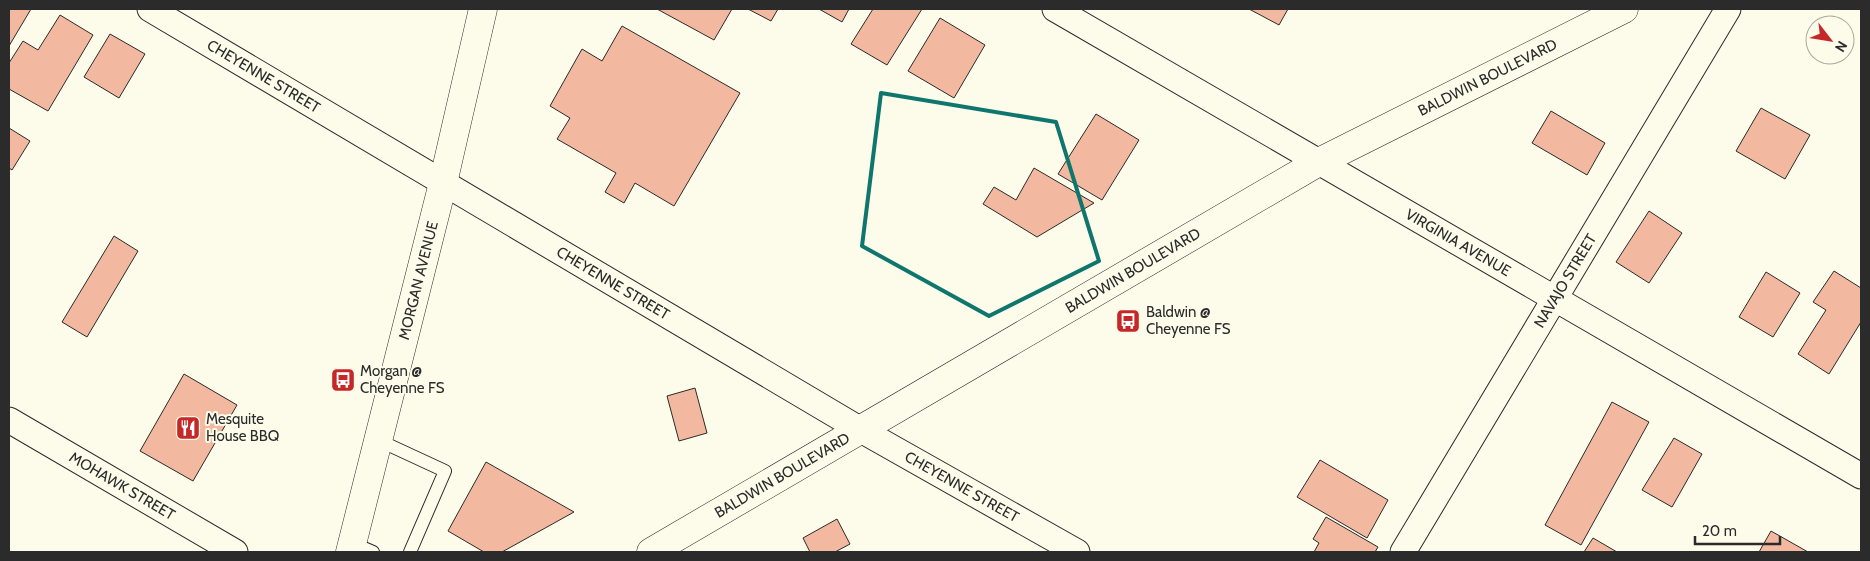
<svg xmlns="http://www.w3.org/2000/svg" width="1870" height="561" font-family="Cabin,sans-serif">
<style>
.building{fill:#f2b8a0;stroke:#2b2b2b}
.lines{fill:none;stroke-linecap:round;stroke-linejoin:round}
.service-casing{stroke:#2b2b2b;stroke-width:14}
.minor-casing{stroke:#2b2b2b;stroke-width:27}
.secondary-casing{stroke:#2b2b2b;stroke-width:29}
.service{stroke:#fdfbea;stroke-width:12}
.minor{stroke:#fdfbea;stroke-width:25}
.secondary{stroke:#fdfbea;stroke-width:28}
.marked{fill:none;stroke:#0f766e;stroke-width:4;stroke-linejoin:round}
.labels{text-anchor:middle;stroke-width:4;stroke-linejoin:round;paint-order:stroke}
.street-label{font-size:15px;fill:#2b2b2b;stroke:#fdfbea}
.poi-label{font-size:15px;fill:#2b2b2b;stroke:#fdfbea;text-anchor:start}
</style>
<rect width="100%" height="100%" fill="#fdfbea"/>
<!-- building -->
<path class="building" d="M 9,9 L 31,9 L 9,46 Z
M 657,9 L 732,9 L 714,40 Z
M 748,9 L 778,9 L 771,21 Z
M 819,9 L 849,9 L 842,22 Z
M 873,9 L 922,9 L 887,65 L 851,44 Z
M 1249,9 L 1288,9 L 1279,25 Z
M 60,15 L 93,35 L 48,111 L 9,89 L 9,63 L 23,41 L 38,50 Z
M 940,18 L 985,45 L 954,98 L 908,71 Z
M 622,26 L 740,93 L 674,206 L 635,183 L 624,203 L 605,192 L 616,173 L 557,139 L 570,118 L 550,106 L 582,49 L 602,61 Z
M 110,34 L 145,54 L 119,98 L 84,77 Z
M 1761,108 L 1810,135 L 1785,179 L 1736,151 Z
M 1551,111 L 1605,143 L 1587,175 L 1532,143 Z
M 1096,114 L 1139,140 L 1102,200 L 1058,174 Z
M 9,128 L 30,141 L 12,170 L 9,168 Z
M 1034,168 L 1094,203 L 1037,237 L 983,204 L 994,187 L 1016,200 Z
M 1649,211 L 1682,233 L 1649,283 L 1616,262 Z
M 114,236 L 138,251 L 87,337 L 62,322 Z
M 1834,271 L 1861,288 L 1861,322 L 1829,374 L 1798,354 L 1826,310 L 1813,302 Z
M 1766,272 L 1800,293 L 1773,337 L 1739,317 Z
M 184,374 L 237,405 L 193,481 L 140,451 Z
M 695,388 L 707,433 L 679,441 L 667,396 Z
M 1612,402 L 1649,422 L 1581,545 L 1545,525 Z
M 1674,438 L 1702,454 L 1672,507 L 1642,490 Z
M 1320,460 L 1388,500 L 1367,538 L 1297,497 Z
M 486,462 L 574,512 L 502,552 L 484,552 L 448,531 Z
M 1326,517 L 1378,547 L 1375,552 L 1314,552 L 1319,543 L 1313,539 Z
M 837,519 L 850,544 L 835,552 L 810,552 L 803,538 Z
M 1771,531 L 1808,552 L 1759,552 Z
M 1593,538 L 1617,552 L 1584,552 Z"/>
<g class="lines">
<defs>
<path id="service" d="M 378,440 L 445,471 L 410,552
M 352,543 L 373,552"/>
<g id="minor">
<path id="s1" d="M 150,9 L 861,430 L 1077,552"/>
<path id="s2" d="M 1055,9 L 1861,476"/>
<path id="s3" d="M 9,420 L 235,552"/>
<path id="s4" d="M 1403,552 L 1728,9"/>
</g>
<g id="secondary">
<path id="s5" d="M 350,552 L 443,183 L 483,9"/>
<path id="s6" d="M 651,552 L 1317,163 L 1624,9"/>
</g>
</defs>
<!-- service casing -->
<use href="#service" class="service-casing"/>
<!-- minor casing -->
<use href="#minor" class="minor-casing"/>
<!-- secondary casing -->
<use href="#secondary" class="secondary-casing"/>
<!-- service -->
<use href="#service" class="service"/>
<!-- minor -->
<use href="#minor" class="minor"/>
<!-- secondary -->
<use href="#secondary" class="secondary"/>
</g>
<!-- marked area -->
<path class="marked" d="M 881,93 L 1056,122 L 1099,261 L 989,316 L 862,246 Z"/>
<!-- icons -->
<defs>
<symbol id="bus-square" viewBox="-11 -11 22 22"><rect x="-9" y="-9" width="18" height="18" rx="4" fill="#c62828" stroke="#fdfbea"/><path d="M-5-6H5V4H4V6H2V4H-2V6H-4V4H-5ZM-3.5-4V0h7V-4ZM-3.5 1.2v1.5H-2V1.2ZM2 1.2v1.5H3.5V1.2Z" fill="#fff"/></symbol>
<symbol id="restaurant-square" viewBox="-11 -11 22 22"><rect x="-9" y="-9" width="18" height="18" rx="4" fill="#c62828" stroke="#fdfbea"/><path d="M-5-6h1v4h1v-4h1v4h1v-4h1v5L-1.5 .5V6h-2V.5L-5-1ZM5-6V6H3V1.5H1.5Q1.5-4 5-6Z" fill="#fff"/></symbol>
</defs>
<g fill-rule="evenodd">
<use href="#bus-square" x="1114" y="307" width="28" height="28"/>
<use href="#bus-square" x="329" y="366" width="28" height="28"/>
<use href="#restaurant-square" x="174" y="414" width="28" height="28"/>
</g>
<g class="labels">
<!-- street labels -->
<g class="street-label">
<text dy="5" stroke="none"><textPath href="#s1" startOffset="132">CHEYENNE STREET</textPath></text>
<text dy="5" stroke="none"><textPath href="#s6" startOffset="962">BALDWIN BOULEVARD</textPath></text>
<text dy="5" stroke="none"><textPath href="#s2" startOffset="466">VIRGINIA AVENUE</textPath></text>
<text dy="5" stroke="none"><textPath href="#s6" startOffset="558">BALDWIN BOULEVARD</textPath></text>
<text dy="5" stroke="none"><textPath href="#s4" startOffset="316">NAVAJO STREET</textPath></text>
<text dy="5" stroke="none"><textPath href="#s5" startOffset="280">MORGAN AVENUE</textPath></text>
<text dy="5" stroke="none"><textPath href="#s1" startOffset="538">CHEYENNE STREET</textPath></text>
<text dy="5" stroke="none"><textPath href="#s6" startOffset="152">BALDWIN BOULEVARD</textPath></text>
<text dy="5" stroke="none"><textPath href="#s3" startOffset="131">MOHAWK STREET</textPath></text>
<text dy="5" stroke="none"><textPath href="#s1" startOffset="942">CHEYENNE STREET</textPath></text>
</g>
<!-- poi labels -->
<g class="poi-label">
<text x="1146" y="317">Baldwin @<tspan x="1146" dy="17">Cheyenne FS</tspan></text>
<text x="360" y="376">Morgan @<tspan x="360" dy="17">Cheyenne FS</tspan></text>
<text x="206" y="424">Mesquite<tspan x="206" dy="17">House BBQ</tspan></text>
</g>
</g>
<!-- border -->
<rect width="1870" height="561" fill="none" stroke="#2b2b2b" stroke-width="20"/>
<!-- north arrow -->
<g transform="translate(1830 40) rotate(121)"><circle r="24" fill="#fdfbea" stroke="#a9a89e"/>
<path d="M0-4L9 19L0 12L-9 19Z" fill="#c62828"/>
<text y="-8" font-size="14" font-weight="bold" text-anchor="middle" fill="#2b2b2b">N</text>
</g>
<!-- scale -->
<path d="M1695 536v8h85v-8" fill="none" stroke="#2b2b2b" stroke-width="2.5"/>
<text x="1702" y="536" font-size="15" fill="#2b2b2b" stroke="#fdfbea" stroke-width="4" paint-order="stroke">20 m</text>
</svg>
